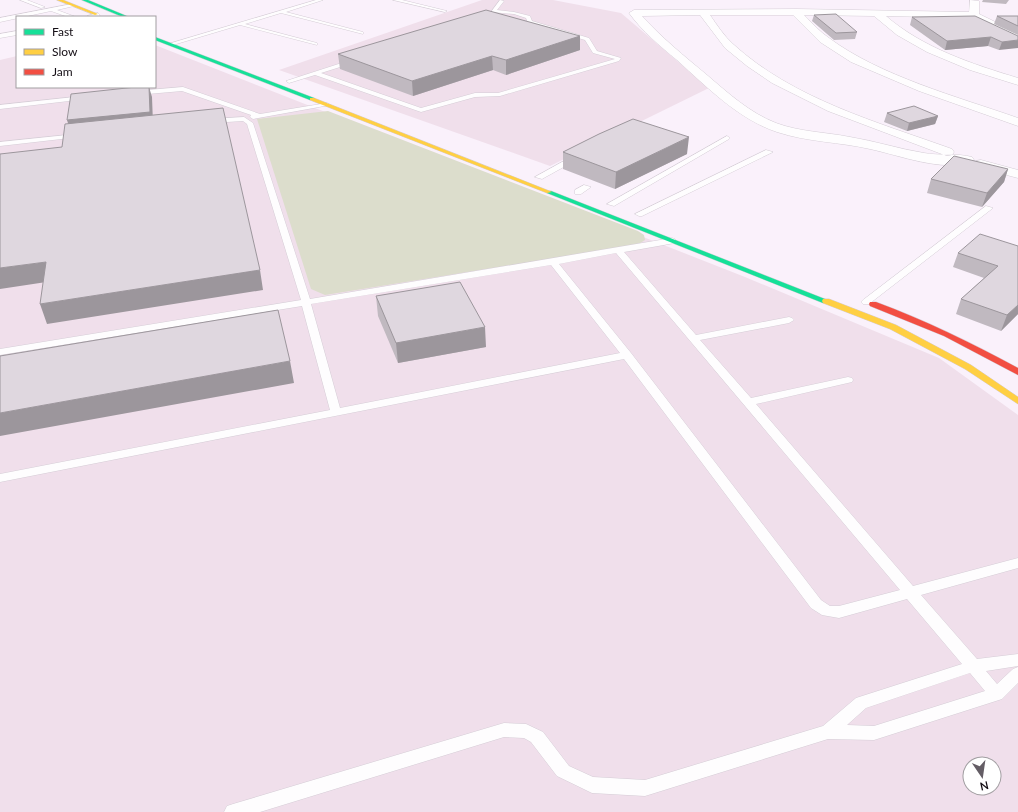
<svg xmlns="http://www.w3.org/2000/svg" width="1018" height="812" font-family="Lato,sans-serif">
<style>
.industrial{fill:#f0dfeb;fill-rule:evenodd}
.green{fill:#dcddcc}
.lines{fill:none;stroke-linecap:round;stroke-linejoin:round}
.lane-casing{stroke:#d5cdd6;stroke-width:1}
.street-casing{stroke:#d5cdd6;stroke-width:1}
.fast-casing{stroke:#d5cdd6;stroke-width:1}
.slow-casing{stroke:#d5cdd6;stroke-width:1}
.jam-casing{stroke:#d5cdd6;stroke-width:1}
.lane{fill:#fefdfe;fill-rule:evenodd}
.street{fill:#fefdfe;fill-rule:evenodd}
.fast{fill:#16e098;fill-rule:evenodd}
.slow{fill:#ffcf43;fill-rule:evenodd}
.jam{fill:#f24e42;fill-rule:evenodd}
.wall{fill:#c0b9c0}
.shaded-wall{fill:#9c969c}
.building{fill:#dfd7df;stroke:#9c969c}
</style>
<rect width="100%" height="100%" fill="#faf1fb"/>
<!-- industrial -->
<path class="industrial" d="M 482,0 L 553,0 L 621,13 L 709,88 L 550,166 L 279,70 Z
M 155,45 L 745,277 L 939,358 L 1018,415 L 1018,812 L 0,812 L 0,60 L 17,56 L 17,87 L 155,87 ZM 970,764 L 994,764 L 994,788 L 970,788 Z"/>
<!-- green -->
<path class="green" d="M 328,111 L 638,231 L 644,235 L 645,240 L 637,245 L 325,295 L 311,289 L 257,119 Z"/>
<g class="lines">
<defs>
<path id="lane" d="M 20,0 L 27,0 L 45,7 L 41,8 Z
M 316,0 L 323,0 L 286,12 L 363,32 L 363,34 L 281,13 L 245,24 L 317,43 L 317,45 L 240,25 L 173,45 L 168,44 Z
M 393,0 L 402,0 L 447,11 L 445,12 Z
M 500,0 L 504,1 L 497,10 L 514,12 L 530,16 L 532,21 L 589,38 L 597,51 L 621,58 L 619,61 L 500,96 L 475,97 L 421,112 L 315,75 L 289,83 L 286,81 L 354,59 L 357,61 L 356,62 L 321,73 L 421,108 L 475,93 L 498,93 L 615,59 L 593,53 L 585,40 L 528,23 L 526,18 L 514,14 L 491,12 Z
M 72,4 L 74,6 L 57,10 L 76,17 L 68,17 L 51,11 L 0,22 L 0,18 Z
M 98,13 L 100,16 L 86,17 L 87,16 Z
M 17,31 L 17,35 L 0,38 L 0,34 Z
M 183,87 L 260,114 L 327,103 L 330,105 L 253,119 L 250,117 L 251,115 L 182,91 L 136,95 L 133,93 L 136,91 Z
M 84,96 L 87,98 L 86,99 L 0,109 L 0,105 Z
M 244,117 L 253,123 L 310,299 L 672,238 L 675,239 L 675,243 L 624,252 L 696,335 L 789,317 L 792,318 L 794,320 L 789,323 L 700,340 L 751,398 L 848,377 L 852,378 L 853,380 L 852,382 L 756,404 L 913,586 L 1018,558 L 1018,568 L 921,595 L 977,659 L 1018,654 L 1018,666 L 986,671 L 997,684 L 1013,669 L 1018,667 L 1018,683 L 1002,699 L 874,740 L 828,739 L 645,796 L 592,793 L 557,776 L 531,742 L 524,738 L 504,737 L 260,812 L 224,812 L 227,806 L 233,804 L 504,723 L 526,724 L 543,732 L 569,766 L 593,777 L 645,780 L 823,726 L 856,698 L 962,664 L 907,599 L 839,618 L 822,615 L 811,608 L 624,359 L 0,482 L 0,474 L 330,410 L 302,306 L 0,355 L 0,349 L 301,300 L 247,124 L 243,121 L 211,123 L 208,121 L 211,119 ZM 616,253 L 900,590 L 839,606 L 830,606 L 821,600 L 631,353 L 559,264 ZM 551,265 L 620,353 L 340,408 L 311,304 ZM 970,673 L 985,691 L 874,726 L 847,725 L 866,708 Z
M 77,134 L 80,136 L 79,137 L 0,146 L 0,142 Z
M 727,136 L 730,138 L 729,139 L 614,206 L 607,204 Z
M 766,150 L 773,152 L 642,216 L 639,216 L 635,214 Z
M 573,156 L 580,158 L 542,179 L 535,177 Z
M 584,185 L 591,187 L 581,194 L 575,194 L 575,190 Z
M 986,206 L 993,208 L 869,304 L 863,304 L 861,302 L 863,300 Z"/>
<path id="street" d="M 970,0 L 979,1 L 979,14 L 1018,33 L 1018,40 L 972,18 L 886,16 C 923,48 972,64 1018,78 L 1018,85 L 970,70 L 927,52 L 897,35 L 874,16 L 804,15 C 812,23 820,32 829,38 C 880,76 958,97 1018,118 L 1018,126 L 919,91 L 851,62 L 820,42 L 793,15 L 710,15 C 717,25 724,36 733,44 C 793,99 877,122 952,149 L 954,152 L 952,155 L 947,156 L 828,111 L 772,83 L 747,66 L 725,48 L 700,15 L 642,16 C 661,37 684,56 707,75 C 728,93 750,113 776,123 C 800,132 825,132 850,137 C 875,141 899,149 924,153 C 939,156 957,153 972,157 L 974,160 L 972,163 C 939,171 902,156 870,149 C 840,142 807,142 777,132 C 738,119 707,87 677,60 C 660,46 642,31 629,13 L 634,10 L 796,9 L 969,12 Z
M 981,160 L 1018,170 L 1018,178 L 976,167 L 974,164 L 976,161 Z"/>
<path id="fast" d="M 82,0 L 88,0 L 129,17 L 123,17 Z
M 155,37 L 314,98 L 315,99 L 310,100 L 155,40 Z
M 547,191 L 551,191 L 830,301 L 829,303 L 823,303 L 547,193 Z"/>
<path id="slow" d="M 57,0 L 63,0 L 98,14 L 95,15 Z
M 310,98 L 314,98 L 552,192 L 547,193 L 310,100 Z
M 823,299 L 829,299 L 896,325 L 971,365 L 1018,397 L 1018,404 L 965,369 L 890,329 L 823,303 L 822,301 Z"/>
<path id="jam" d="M 870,302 L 876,302 C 925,320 972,343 1018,368 L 1018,375 L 944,336 L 870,306 L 869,304 Z"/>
</defs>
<!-- lane casing -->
<use href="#lane" class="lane-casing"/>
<!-- street casing -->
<use href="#street" class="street-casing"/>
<!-- fast casing -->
<use href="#fast" class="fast-casing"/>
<!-- slow casing -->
<use href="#slow" class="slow-casing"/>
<!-- jam casing -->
<use href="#jam" class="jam-casing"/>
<!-- lane -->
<use href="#lane" class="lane"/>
<!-- street -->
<use href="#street" class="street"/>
<!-- fast -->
<use href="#fast" class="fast"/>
<!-- slow -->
<use href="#slow" class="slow"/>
<!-- jam -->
<use href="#jam" class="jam"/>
</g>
<!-- wall -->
<path class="wall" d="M 983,0 L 1009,0 L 1006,4 L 982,2 Z
M 814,15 L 857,32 L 855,39 L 834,40 L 812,21 Z
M 997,16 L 1018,16 L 1018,35 L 994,24 Z
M 912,17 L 1018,36 L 999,50 L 988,46 L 945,50 L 910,25 Z
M 580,36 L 580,50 L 506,75 L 493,70 L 413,96 L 340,69 L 338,54 Z
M 887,113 L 938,116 L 935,124 L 907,131 L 884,122 Z
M 563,152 L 687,154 L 615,189 L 563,169 Z
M 1008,169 L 1004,182 L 982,207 L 927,193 L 931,179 Z
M 1018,246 L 1018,314 L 1001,331 L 956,314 L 961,299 L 984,278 L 953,267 L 958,253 Z
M 376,296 L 486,347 L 398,363 L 378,316 Z"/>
<!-- shaded-wall -->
<path class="shaded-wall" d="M 580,36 L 580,50 L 506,75 L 506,60 Z
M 991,37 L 988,46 L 945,50 L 947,41 Z
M 1018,40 L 1018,48 L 999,50 L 1002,42 Z
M 492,56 L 493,70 L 413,96 L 412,81 Z
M 149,87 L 152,97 L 153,124 L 71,133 L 67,120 Z
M 938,116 L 935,124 L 907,131 L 909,123 Z
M 689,137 L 687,154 L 615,189 L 616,172 Z
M 1008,169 L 1004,182 L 982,207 L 987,193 Z
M 46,262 L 53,281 L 0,289 L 0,268 Z
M 260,270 L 263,290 L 47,324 L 40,304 Z
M 1018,305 L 1018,314 L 1001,331 L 1007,315 Z
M 485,327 L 486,347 L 398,363 L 396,343 Z
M 290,361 L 294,383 L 0,436 L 0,413 Z"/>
<!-- building -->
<path class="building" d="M 486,10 L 580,36 L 506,60 L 492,56 L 412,81 L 338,54 Z
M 836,14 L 857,32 L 836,33 L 814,15 Z
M 975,16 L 1018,36 L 1018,40 L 1002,42 L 991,37 L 947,41 L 912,17 Z
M 997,16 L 1018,16 L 1018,26 Z
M 136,87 L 149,87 L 150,112 L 67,120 L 71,94 Z
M 914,106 L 938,116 L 909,123 L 887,113 Z
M 223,108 L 260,270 L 40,304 L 46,262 L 0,268 L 0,154 L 62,147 L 65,124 Z
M 633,119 L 689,137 L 616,172 L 563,152 L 599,134 Z
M 954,156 L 1008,169 L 987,193 L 931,179 Z
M 980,234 L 1018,246 L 1018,305 L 1007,315 L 961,299 L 998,266 L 958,253 Z
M 460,282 L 485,327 L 396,343 L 376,296 Z
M 278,310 L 290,361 L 0,413 L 0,356 Z"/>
<!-- legend -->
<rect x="16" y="16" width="140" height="72" fill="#ffffff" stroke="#a19ea1"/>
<rect x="24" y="29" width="20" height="6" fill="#16e098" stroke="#a19ea1"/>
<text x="52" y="36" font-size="12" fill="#130d14">Fast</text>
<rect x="24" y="49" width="20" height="6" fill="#ffcf43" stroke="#a19ea1"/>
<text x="52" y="56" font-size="12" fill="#130d14">Slow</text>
<rect x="24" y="69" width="20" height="6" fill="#f24e42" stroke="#a19ea1"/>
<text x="52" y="76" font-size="12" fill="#130d14">Jam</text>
<!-- north arrow -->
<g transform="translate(982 776) rotate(167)"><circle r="19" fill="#ffffff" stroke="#a19ea1"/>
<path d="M0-3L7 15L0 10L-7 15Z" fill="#645d65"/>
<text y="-6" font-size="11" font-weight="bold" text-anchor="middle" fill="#130d14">N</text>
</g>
</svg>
